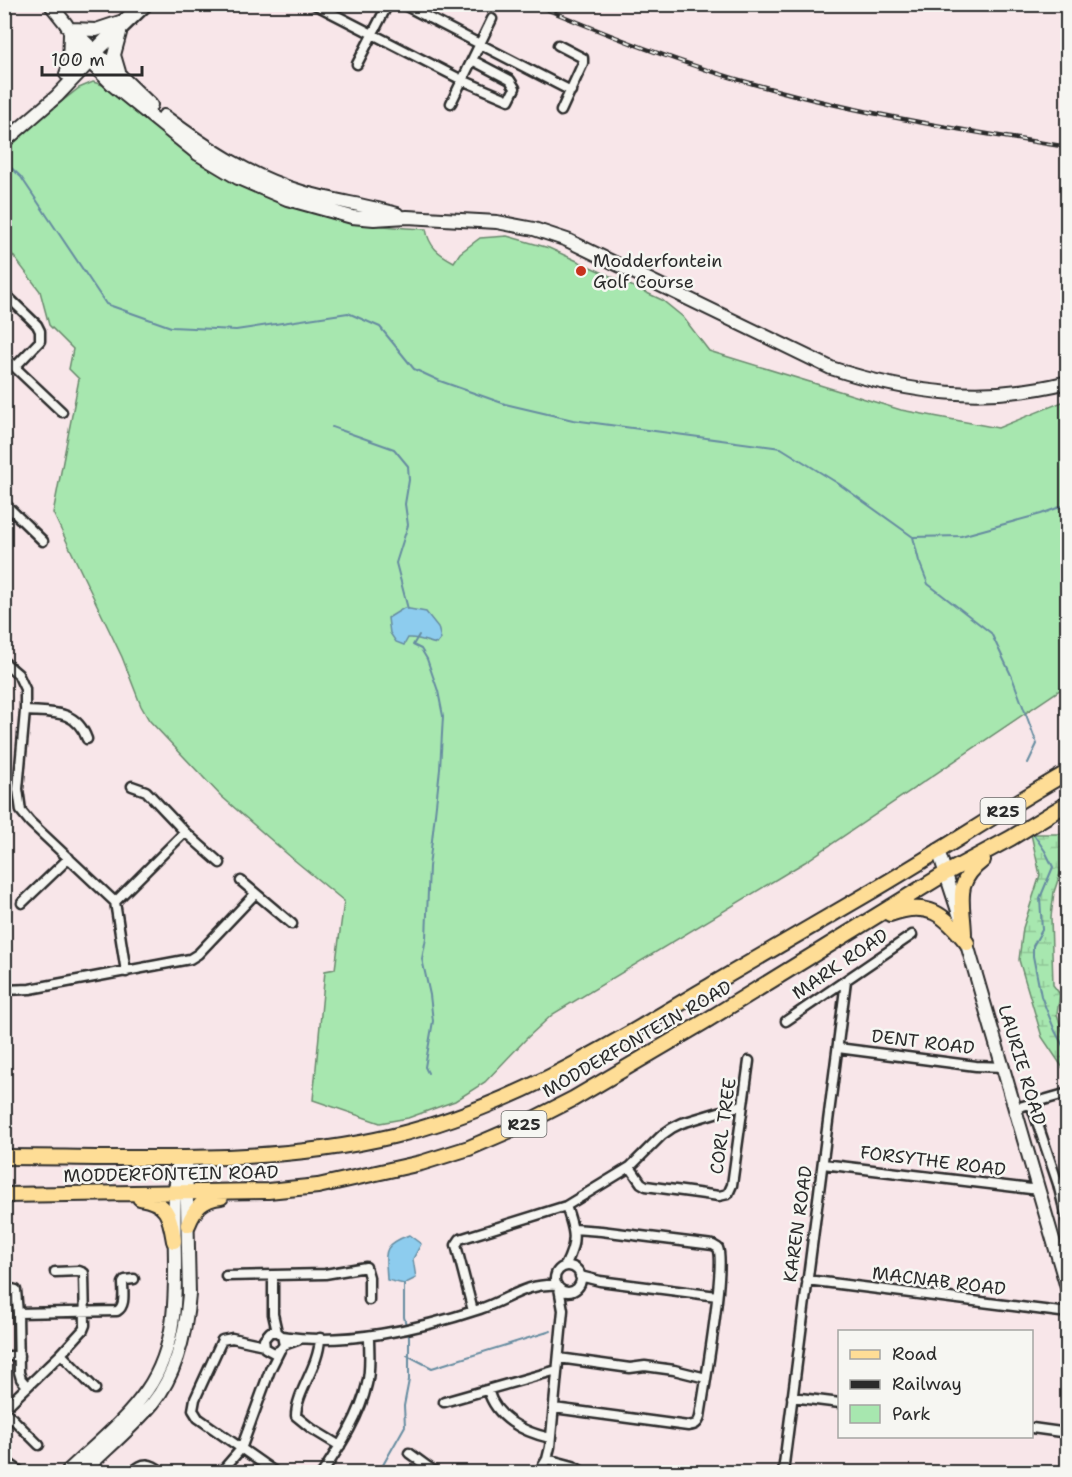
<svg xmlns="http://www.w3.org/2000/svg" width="1072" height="1477" font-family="'Shantell Sans',sans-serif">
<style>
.green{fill:#a7e7af;stroke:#69896d;stroke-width:1.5}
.wetland{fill:url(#wetland-marsh);stroke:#69896d;stroke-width:1.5}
.water{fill:#8dccee;stroke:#668ca0;stroke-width:1.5}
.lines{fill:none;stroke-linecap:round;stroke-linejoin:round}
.stream{stroke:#668ca0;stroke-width:2}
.street-casing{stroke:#2b2b2b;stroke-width:13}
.secondary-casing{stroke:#2b2b2b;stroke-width:16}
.primary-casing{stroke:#2b2b2b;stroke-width:18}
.street{stroke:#f6f6f2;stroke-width:8}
.secondary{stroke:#f6f6f2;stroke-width:12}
.primary{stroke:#fedd96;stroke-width:14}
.rail-casing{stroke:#2b2b2b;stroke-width:4.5}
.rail{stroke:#f6f6f2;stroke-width:2;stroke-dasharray:7;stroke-linecap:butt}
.poi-dot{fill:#c8321e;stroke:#f6f6f2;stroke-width:2}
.labels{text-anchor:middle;stroke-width:5;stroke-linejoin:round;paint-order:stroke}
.shield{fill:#f6f6f2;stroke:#686867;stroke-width:1.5}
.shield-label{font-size:16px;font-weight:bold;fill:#2b2b2b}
.poi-label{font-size:18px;fill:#2b2b2b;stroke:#f6f6f2;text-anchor:start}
.street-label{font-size:18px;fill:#2b2b2b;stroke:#f6f6f2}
</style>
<defs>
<pattern id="wetland-marsh" width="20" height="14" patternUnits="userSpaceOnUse" patternTransform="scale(1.5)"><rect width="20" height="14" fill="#a7e7af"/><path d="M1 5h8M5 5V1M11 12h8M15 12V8" fill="none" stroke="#90c697"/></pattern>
</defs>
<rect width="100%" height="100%" fill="#f8e6e9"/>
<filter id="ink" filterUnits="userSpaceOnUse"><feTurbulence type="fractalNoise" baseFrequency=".0167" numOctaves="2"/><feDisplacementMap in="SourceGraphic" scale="12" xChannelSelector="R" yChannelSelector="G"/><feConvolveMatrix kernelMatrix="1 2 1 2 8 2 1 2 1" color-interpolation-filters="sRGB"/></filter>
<g filter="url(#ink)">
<!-- green -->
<path class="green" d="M 93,82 L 106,86 L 281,202 C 331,220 374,227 426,229 C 429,247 439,254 454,262 L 460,253 L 480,238 L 507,236 L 549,248 L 662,300 L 683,317 L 709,351 L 901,410 L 998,428 L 1067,400 L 1067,685 L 805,862 L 553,1014 L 528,1037 L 485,1082 L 455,1101 L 408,1118 L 380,1123 L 313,1100 L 325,971 L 335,969 L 344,901 L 293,859 L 221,796 L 149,720 L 141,706 L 122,657 L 53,513 L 79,379 L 69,369 L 73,349 L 49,325 L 40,291 L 5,245 L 5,146 L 79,88 Z"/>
<!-- wetland -->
<path class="wetland" d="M 1031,834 L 1064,834 L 1063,865 L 1054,892 L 1051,917 L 1053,985 L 1060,994 L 1057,1014 L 1067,1046 L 1067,1074 L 1042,1037 L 1019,960 L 1023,928 L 1040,875 Z"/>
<!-- water -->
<path class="water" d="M 404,608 L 426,612 L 438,627 L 441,639 L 437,644 C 426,642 419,637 408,638 L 404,645 L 396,642 L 390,633 L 388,618 Z
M 409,1235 L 421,1244 L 413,1259 L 416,1278 L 404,1284 L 387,1280 C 386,1252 380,1246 409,1235 Z"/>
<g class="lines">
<!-- stream -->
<path class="stream" d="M 4,161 L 21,177 L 106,304 L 171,327 L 236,330 L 348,313 L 380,327 L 414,369 L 440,381 L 505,404 L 573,420 L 781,448 L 839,484 L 913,537 L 961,536 L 1041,514 L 1068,504
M 332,427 L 394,449 L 408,466 L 409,480 L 405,504 L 408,525 L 396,563 L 408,609
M 913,537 L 919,561 L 928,584 L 991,633 L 1012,677 L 1037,744 L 1028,763
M 419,635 L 413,645 L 421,649 L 427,659 L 438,691 L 443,716 L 440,769 L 429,867 L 426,938 L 422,959 L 430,995 L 433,1021 L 425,1067 L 428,1073
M 1034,835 L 1045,851 L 1053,867 L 1040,898 L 1042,930 L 1033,946 L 1033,956 L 1041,996 L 1055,1031 L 1068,1055
M 407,1355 L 432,1368 L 551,1331
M 379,1472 L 405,1426 L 404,1406 L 409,1380 L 409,1337 L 404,1317 L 404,1284"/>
<defs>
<path id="street" d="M 314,4 L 462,80 L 509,100 L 515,88 L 510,80 L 472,60
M 402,4 L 571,91
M 558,45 L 583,58 L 583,63 L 561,111
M 93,49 L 138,4
M 98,53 L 149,4
M 357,64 L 388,4
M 451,103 L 492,19
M 4,293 L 37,325 L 40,331 L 40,341 L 15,367
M 4,357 L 62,412
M 4,503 L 43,541
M 4,662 L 18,674 L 25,689 L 25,711 L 18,789 L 21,811 L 30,822 L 115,902 L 126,972
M 25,711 C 53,713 76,709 87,739
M 132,786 L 146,791 L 185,832 L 220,863
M 241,881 L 292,924
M 115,902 L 185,832
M 22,903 L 69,858
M 4,990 L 30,989 L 190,959 L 198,954 L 255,894
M 786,1021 L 912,935
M 838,1048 L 976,1066 L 1004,1067
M 1031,1104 L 1058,1184 L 1068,1225
M 1016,1108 L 1068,1093
M 823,1164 L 1039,1190
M 630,1167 L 641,1183 L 646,1186 L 719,1196 L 728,1194 L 732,1185 L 749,1061
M 565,1266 C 578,1241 575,1232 566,1206
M555 1279a13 13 0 1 1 26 0a13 13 0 1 1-26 0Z
M 273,1275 L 273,1314 L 277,1332
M 226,1276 L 325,1274 L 366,1267 L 369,1277 L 369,1300
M 580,1276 L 600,1281 L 717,1296
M 807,1280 L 1068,1313
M 4,1287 L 16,1290 L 18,1313
M 473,1311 L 456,1245 L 460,1239 L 566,1206 L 630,1167 L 662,1135 L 672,1128 L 682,1123 L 742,1105
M 282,1336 C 344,1346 420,1329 480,1309 C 508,1300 525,1283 557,1285
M 320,1338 C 319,1367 296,1392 296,1416 L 312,1429 L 340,1446
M 264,1345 L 232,1338 L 222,1340 L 195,1399 L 193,1410 L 198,1418 L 275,1472
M 284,1345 L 282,1336 L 277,1332 L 270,1332 L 264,1339 L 265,1348 L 274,1353 L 280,1350 L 284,1345 L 298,1340
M 61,1354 L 95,1389
M 4,1356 L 19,1356
M 559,1358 L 630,1368 L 645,1366 L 674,1370 L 706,1378
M 27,1386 L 21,1379 L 19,1372 L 18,1313 L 117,1311 C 126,1306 123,1292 123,1283 L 125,1280 L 134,1279
M 488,1390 C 496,1418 523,1432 550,1438
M 792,1397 L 840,1403
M 444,1402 L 557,1370
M 554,1408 L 688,1426 C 695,1425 698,1424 700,1417 C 704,1390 726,1265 718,1248 L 713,1245 L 601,1231 L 574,1229
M 4,1409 L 61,1354 L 83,1330 L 85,1325 L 84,1273 L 79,1271 L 55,1272
M 4,1410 L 39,1445
M 1032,1428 L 1068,1433
M 409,1453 L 435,1472
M 547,1459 L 573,1466 L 583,1472
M 4,1460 L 21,1472
M 4,1472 L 5,1472
M 133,1472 C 143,1461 151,1463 162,1472
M 221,1472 L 241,1449 L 270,1370 L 280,1350
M 323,1472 C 340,1446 360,1416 367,1384 C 371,1369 369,1352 369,1337
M 539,1472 L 547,1459 L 550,1447 L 563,1310 L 559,1288
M 783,1472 L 846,981"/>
<path id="secondary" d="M 50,4 L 66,24 L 84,56 L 114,86 L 198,154 L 238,178 L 287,199 L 352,217 L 374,219 L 407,217 L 497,222 L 534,229 L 567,240 L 831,368 C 911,394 985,403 1068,382
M 72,29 L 96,30 L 120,22
M 75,32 L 151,105
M 119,72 L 114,55 L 120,33
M 66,74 L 69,66 L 70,34
M 164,116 C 207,148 250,177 302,192 C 333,201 366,205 397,214
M 4,142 L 57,96 L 95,56
M 938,850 L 959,914
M 964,934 L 1068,1291
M 67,1472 C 94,1446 126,1421 147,1390 C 195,1321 163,1233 180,1157
M 83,1472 C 106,1449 132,1428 153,1403 C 177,1373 186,1331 189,1294 L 186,1157
M 1067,1472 L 1068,1471"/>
<path id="primary" d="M 890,914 C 928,900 944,914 967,943
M 964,934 C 963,901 953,883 983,860
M 4,1157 C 134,1157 267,1166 393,1136 C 510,1108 611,1045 713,984 C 766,953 820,922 874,890 C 939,852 1002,810 1068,772
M 4,1195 L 268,1191 L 318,1186 L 421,1163 L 469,1148 L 520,1126 L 573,1099 L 704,1022 L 946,873 L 1011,838 L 1068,803
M 140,1198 C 168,1202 170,1217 174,1241
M 188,1225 C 195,1208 202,1199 221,1197"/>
</defs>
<!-- street casing -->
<use href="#street" class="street-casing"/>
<!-- secondary casing -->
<use href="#secondary" class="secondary-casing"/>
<!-- primary casing -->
<use href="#primary" class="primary-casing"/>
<!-- street -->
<use href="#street" class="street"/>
<!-- secondary -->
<use href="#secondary" class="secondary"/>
<!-- primary -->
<use href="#primary" class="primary"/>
<defs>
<path id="rail" d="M 534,4 C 608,35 683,65 761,86 C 861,114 965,131 1068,147"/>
</defs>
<!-- rail casing -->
<use href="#rail" class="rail-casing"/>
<!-- rail -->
<use href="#rail" class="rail"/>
</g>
</g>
<!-- markers -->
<circle class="poi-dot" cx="581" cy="271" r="6"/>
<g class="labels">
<!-- shield labels -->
<g class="shield">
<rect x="980.5" y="798" width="45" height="26" rx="4.5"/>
<rect x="501.5" y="1111" width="45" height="26" rx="4.5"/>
</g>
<g class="shield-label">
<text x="1003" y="817">R25</text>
<text x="524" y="1130">R25</text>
</g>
<!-- poi labels -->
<g class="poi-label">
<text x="593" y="267">Modderfontein<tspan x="593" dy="21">Golf Course</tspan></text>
</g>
<!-- street labels -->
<g class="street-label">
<text transform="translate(840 964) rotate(-34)" y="6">MARK ROAD</text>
<text transform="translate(637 1039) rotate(-30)" y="6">MODDERFONTEIN ROAD</text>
<text transform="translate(923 1042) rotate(7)" y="6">DENT ROAD</text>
<text transform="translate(1022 1065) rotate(73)" y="6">LAURIE ROAD</text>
<text transform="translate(723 1126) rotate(-82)" y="6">CORL TREE</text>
<text transform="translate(933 1161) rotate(7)" y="6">FORSYTHE ROAD</text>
<text transform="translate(171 1174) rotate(-1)" y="6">MODDERFONTEIN ROAD</text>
<text transform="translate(798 1224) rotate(-82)" y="6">KAREN ROAD</text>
<text transform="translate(939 1281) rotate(7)" y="6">MACNAB ROAD</text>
</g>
</g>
<!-- margin -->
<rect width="1072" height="1477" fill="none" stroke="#f6f6f2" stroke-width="24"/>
<rect x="12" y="12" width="1048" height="1453" fill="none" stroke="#2b2b2b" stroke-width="2" filter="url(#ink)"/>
<!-- legend -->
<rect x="838" y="1330" width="195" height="108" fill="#f6f6f2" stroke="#a5a5a2" stroke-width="1.5"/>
<rect x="850" y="1350" width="30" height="9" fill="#fedd96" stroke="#a5a5a2" stroke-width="1.5"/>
<text x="892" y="1360" font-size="18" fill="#2b2b2b">Road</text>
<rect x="850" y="1380" width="30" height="9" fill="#2b2b2b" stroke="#a5a5a2" stroke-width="1.5"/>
<text x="892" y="1390" font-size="18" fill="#2b2b2b">Railway</text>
<rect x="850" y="1405" width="30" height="18" fill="#a7e7af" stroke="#a5a5a2" stroke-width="1.5"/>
<text x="892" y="1420" font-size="18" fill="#2b2b2b">Park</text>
<!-- scale -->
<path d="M42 66v9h100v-9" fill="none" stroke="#2b2b2b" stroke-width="3"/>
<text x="51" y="66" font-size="18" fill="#2b2b2b" stroke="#f6f6f2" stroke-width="4.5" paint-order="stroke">100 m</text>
</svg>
